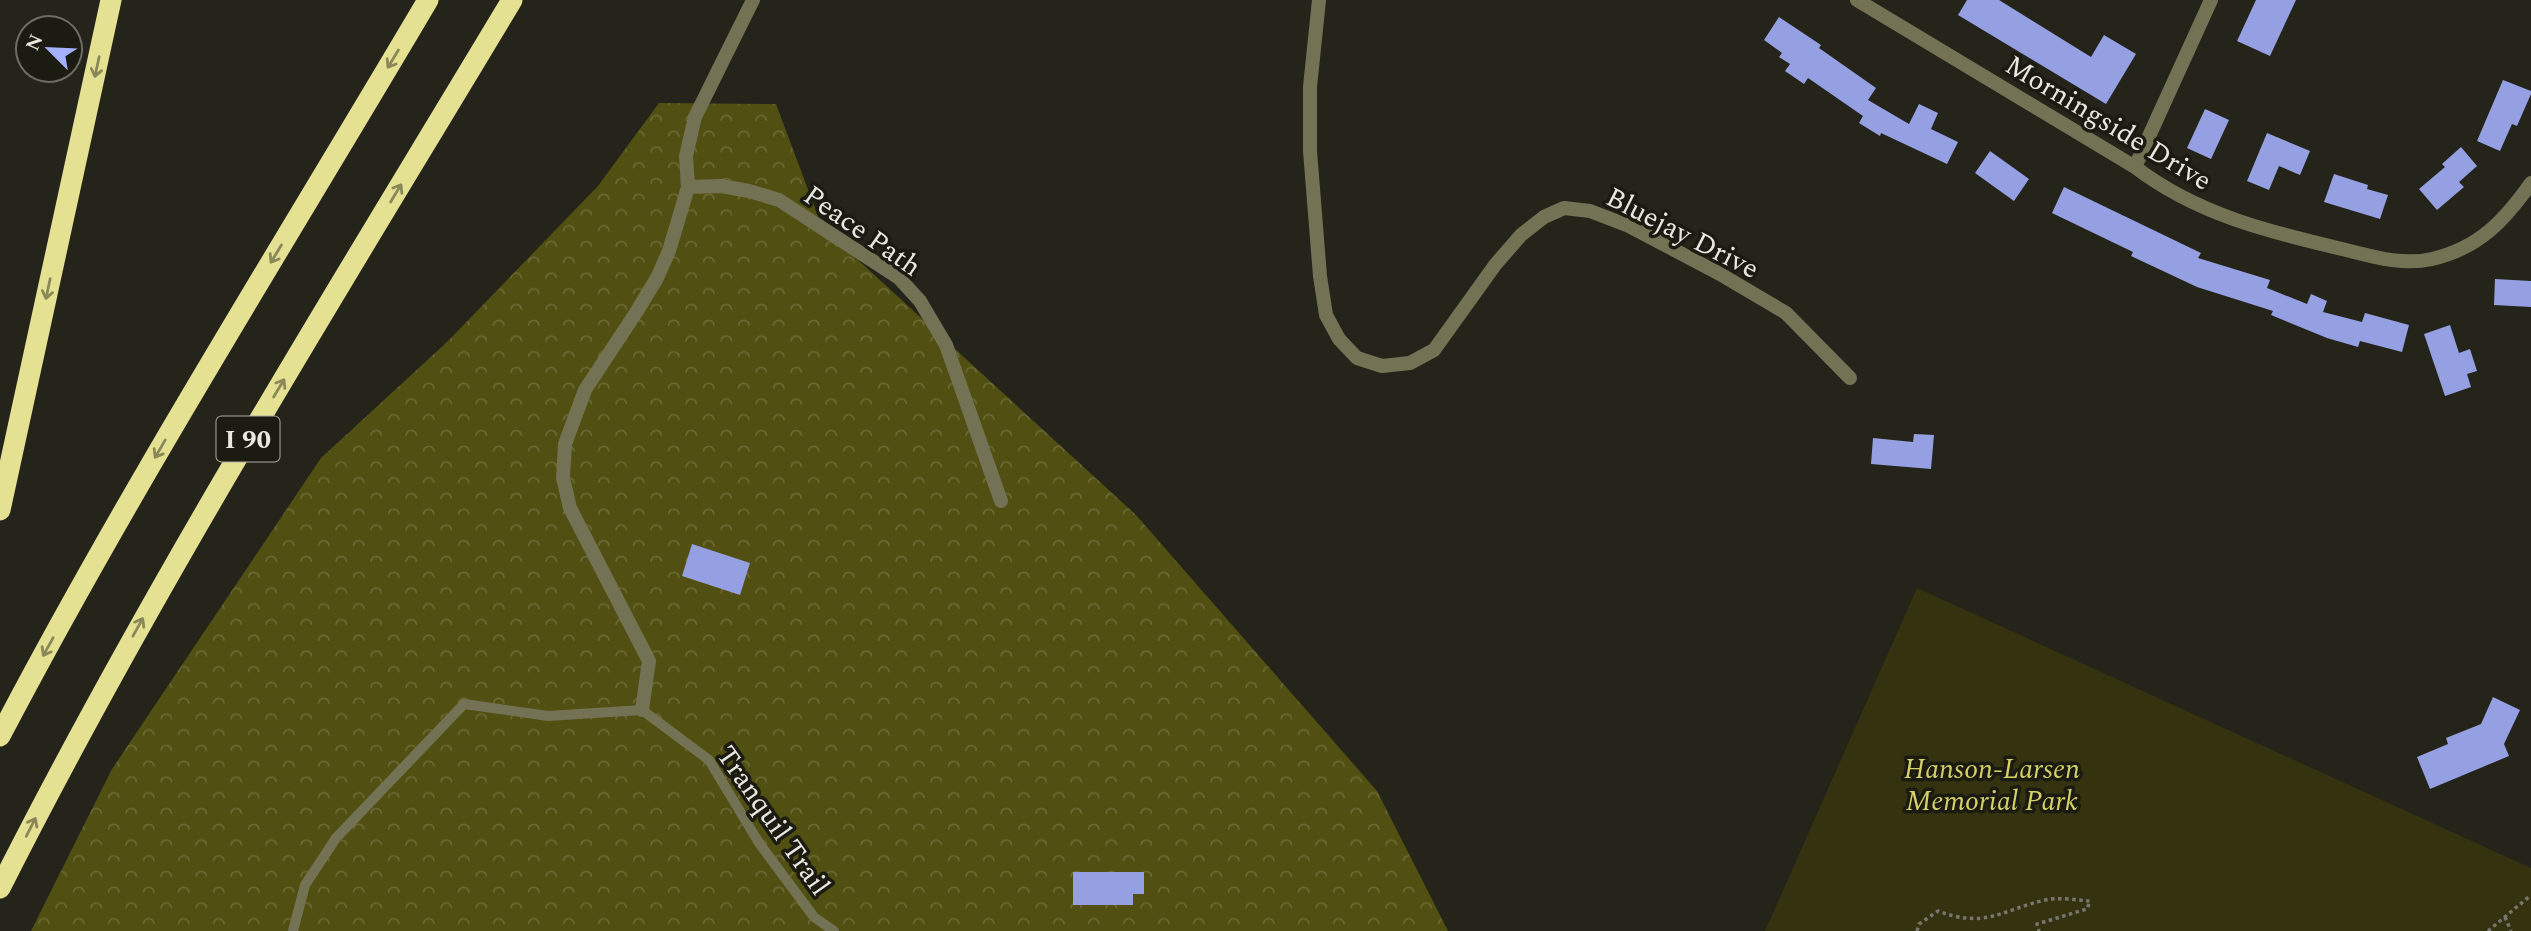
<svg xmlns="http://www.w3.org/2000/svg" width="2531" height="931" font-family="Spectral,serif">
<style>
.green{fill:#34320f}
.forest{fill:url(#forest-crowns)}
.building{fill:#95a0e3}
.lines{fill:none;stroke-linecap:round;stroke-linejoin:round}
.path{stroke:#77766e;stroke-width:3.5;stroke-dasharray:3.5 3.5;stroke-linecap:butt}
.service{stroke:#737254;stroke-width:10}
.minor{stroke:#737254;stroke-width:14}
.motorway{stroke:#e4e193;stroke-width:21}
.oneway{stroke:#8a8858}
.labels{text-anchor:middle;stroke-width:7;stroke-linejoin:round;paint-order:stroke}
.shield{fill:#1b1b11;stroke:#aaaaa3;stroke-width:2}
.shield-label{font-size:26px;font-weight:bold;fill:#e8e8e2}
.street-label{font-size:28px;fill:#e8e8e2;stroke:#1b1b11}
.park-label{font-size:28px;font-style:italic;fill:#d6d166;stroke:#1b1b11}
</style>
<defs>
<pattern id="forest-crowns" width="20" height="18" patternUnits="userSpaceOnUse" patternTransform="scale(1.75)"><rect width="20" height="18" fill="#524f12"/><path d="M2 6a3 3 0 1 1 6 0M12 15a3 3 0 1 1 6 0" fill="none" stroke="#6b6834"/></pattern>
</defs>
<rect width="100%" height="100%" fill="#25241a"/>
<!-- green -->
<path class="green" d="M 1917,588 L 2531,868 L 2531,931 L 1765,931 Z"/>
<!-- forest -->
<path class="forest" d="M 659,103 L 776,104 L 822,227 L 1136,515 L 1377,791 L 1448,931 L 31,931 L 112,769 L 321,458 L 447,342 L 598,186 Z"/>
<!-- building -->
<path class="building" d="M 1967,0 L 1999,0 L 2091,57 L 2104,35 L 2136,54 L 2106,104 L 1958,15 Z
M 2256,0 L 2296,0 L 2270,56 L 2237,41 Z
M 1779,17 L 1821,45 L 1819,48 L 1876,88 L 1868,100 L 1909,124 L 1919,104 L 1938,113 L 1931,129 L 1958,142 L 1947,164 L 1881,133 L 1880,136 L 1859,123 L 1863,116 L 1808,78 L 1804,84 L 1785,71 L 1790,64 L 1779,57 L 1782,53 L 1764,40 Z
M 2503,80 L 2531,91 L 2531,94 L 2517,126 L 2512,124 L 2500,151 L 2477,141 Z
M 2205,109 L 2229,120 L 2211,159 L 2187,148 Z
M 2267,133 L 2310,151 L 2300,175 L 2279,166 L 2269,190 L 2247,181 Z
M 2461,147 L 2477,166 L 2459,182 L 2464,187 L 2437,210 L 2419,189 L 2445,167 L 2442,164 Z
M 1990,151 L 2029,179 L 2014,201 L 1975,173 Z
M 2334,174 L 2368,185 L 2367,189 L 2388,195 L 2380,219 L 2324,202 Z
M 2064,187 L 2201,253 L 2198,258 L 2270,280 L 2267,288 L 2307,304 L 2311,294 L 2327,301 L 2323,312 L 2362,322 L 2365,313 L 2409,325 L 2402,352 L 2360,341 L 2358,347 L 2327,338 L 2271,315 L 2273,311 L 2197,287 L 2131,256 L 2133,252 L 2052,213 Z
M 2495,279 L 2531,281 L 2531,307 L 2494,305 Z
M 2450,325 L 2459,353 L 2470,349 L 2477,371 L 2467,374 L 2471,387 L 2445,396 L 2424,334 Z
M 1914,434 L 1934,435 L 1931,469 L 1871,464 L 1873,438 L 1913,442 Z
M 692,544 L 750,563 L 740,595 L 682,576 Z
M 2493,697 L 2520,710 L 2504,744 L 2509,756 L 2430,789 L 2417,757 L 2448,744 L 2446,738 L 2481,724 Z
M 1073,872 L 1144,872 L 1144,894 L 1133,894 L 1133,905 L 1073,905 Z"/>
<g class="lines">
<!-- path -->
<path class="path" d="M 2505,917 L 2511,931
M 1917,931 L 1919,924 L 1938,911 C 1985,929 2002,910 2045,900 C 2059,897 2076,900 2090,901 L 2087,909 L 2037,924 L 2039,931
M 2488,931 L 2531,895"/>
<!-- service -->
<path class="service" d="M 293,931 L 305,885 L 336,838 L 464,704 L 548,716 L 642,710 L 709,760 L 759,843 L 814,917 L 834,931"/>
<!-- minor -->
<path class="minor" d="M 1319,0 L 1310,87 L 1310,151 L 1320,276 L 1326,315 L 1339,339 L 1357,358 L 1382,366 L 1410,363 L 1434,350 L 1495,265 L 1521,235 L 1544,217 L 1564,208 L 1590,211 L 1629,226 L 1720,274 L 1786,313 L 1850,378
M 1857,0 L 2135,167 C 2196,214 2269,232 2342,249 C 2371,256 2401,266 2432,259 C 2479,248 2504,221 2531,183
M 2135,167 L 2211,0
M 688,187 L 721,186 L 749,191 L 779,200 L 899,278 L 920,301 L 946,345 L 1001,501
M 642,710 L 649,661 L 570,508 L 563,478 L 565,444 L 585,390 L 637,311 L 657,278 L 669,251 L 688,187 L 686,156 L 695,117 L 753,0"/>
<!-- motorway -->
<path class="motorway" d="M 0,510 L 111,0
M 0,736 C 132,484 284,244 428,0
M 0,888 C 154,583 336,293 512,0"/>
</g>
<!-- one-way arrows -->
<defs><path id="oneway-shaft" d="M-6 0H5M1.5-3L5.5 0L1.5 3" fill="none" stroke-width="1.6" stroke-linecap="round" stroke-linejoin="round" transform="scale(1.75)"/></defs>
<g class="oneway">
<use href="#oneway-shaft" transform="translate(393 59) rotate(121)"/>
<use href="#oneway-shaft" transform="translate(97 67) rotate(102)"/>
<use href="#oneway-shaft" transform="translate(396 193) rotate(-59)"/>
<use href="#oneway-shaft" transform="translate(276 254) rotate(121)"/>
<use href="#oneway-shaft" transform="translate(48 289) rotate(102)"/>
<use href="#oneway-shaft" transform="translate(279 388) rotate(-59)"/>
<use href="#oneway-shaft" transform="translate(160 449) rotate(120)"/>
<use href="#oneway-shaft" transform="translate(138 627) rotate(-61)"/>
<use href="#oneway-shaft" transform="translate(48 647) rotate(119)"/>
<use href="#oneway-shaft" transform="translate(31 827) rotate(-63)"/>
</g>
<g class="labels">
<!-- shield labels -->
<rect class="shield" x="216.5" y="416.5" width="63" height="45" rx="5"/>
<g class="shield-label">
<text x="248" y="448">I 90</text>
</g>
<!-- street labels -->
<g class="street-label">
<text transform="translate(2109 122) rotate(31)" y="10">Morningside Drive</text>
<text transform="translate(863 230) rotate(35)" y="10">Peace Path</text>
<text transform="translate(1683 232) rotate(27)" y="10">Bluejay Drive</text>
<text transform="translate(774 820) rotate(55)" y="10">Tranquil Trail</text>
</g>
<!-- park labels -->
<g class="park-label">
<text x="1992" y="778">Hanson-Larsen<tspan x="1992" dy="32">Memorial Park</tspan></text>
</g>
</g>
<!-- north arrow -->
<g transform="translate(49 49) rotate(294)"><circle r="33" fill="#1b1b11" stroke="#6d6d65" stroke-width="2"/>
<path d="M0-5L12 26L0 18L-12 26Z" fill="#a5b1fc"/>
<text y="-10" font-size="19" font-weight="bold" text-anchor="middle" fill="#e8e8e2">N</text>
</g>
</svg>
